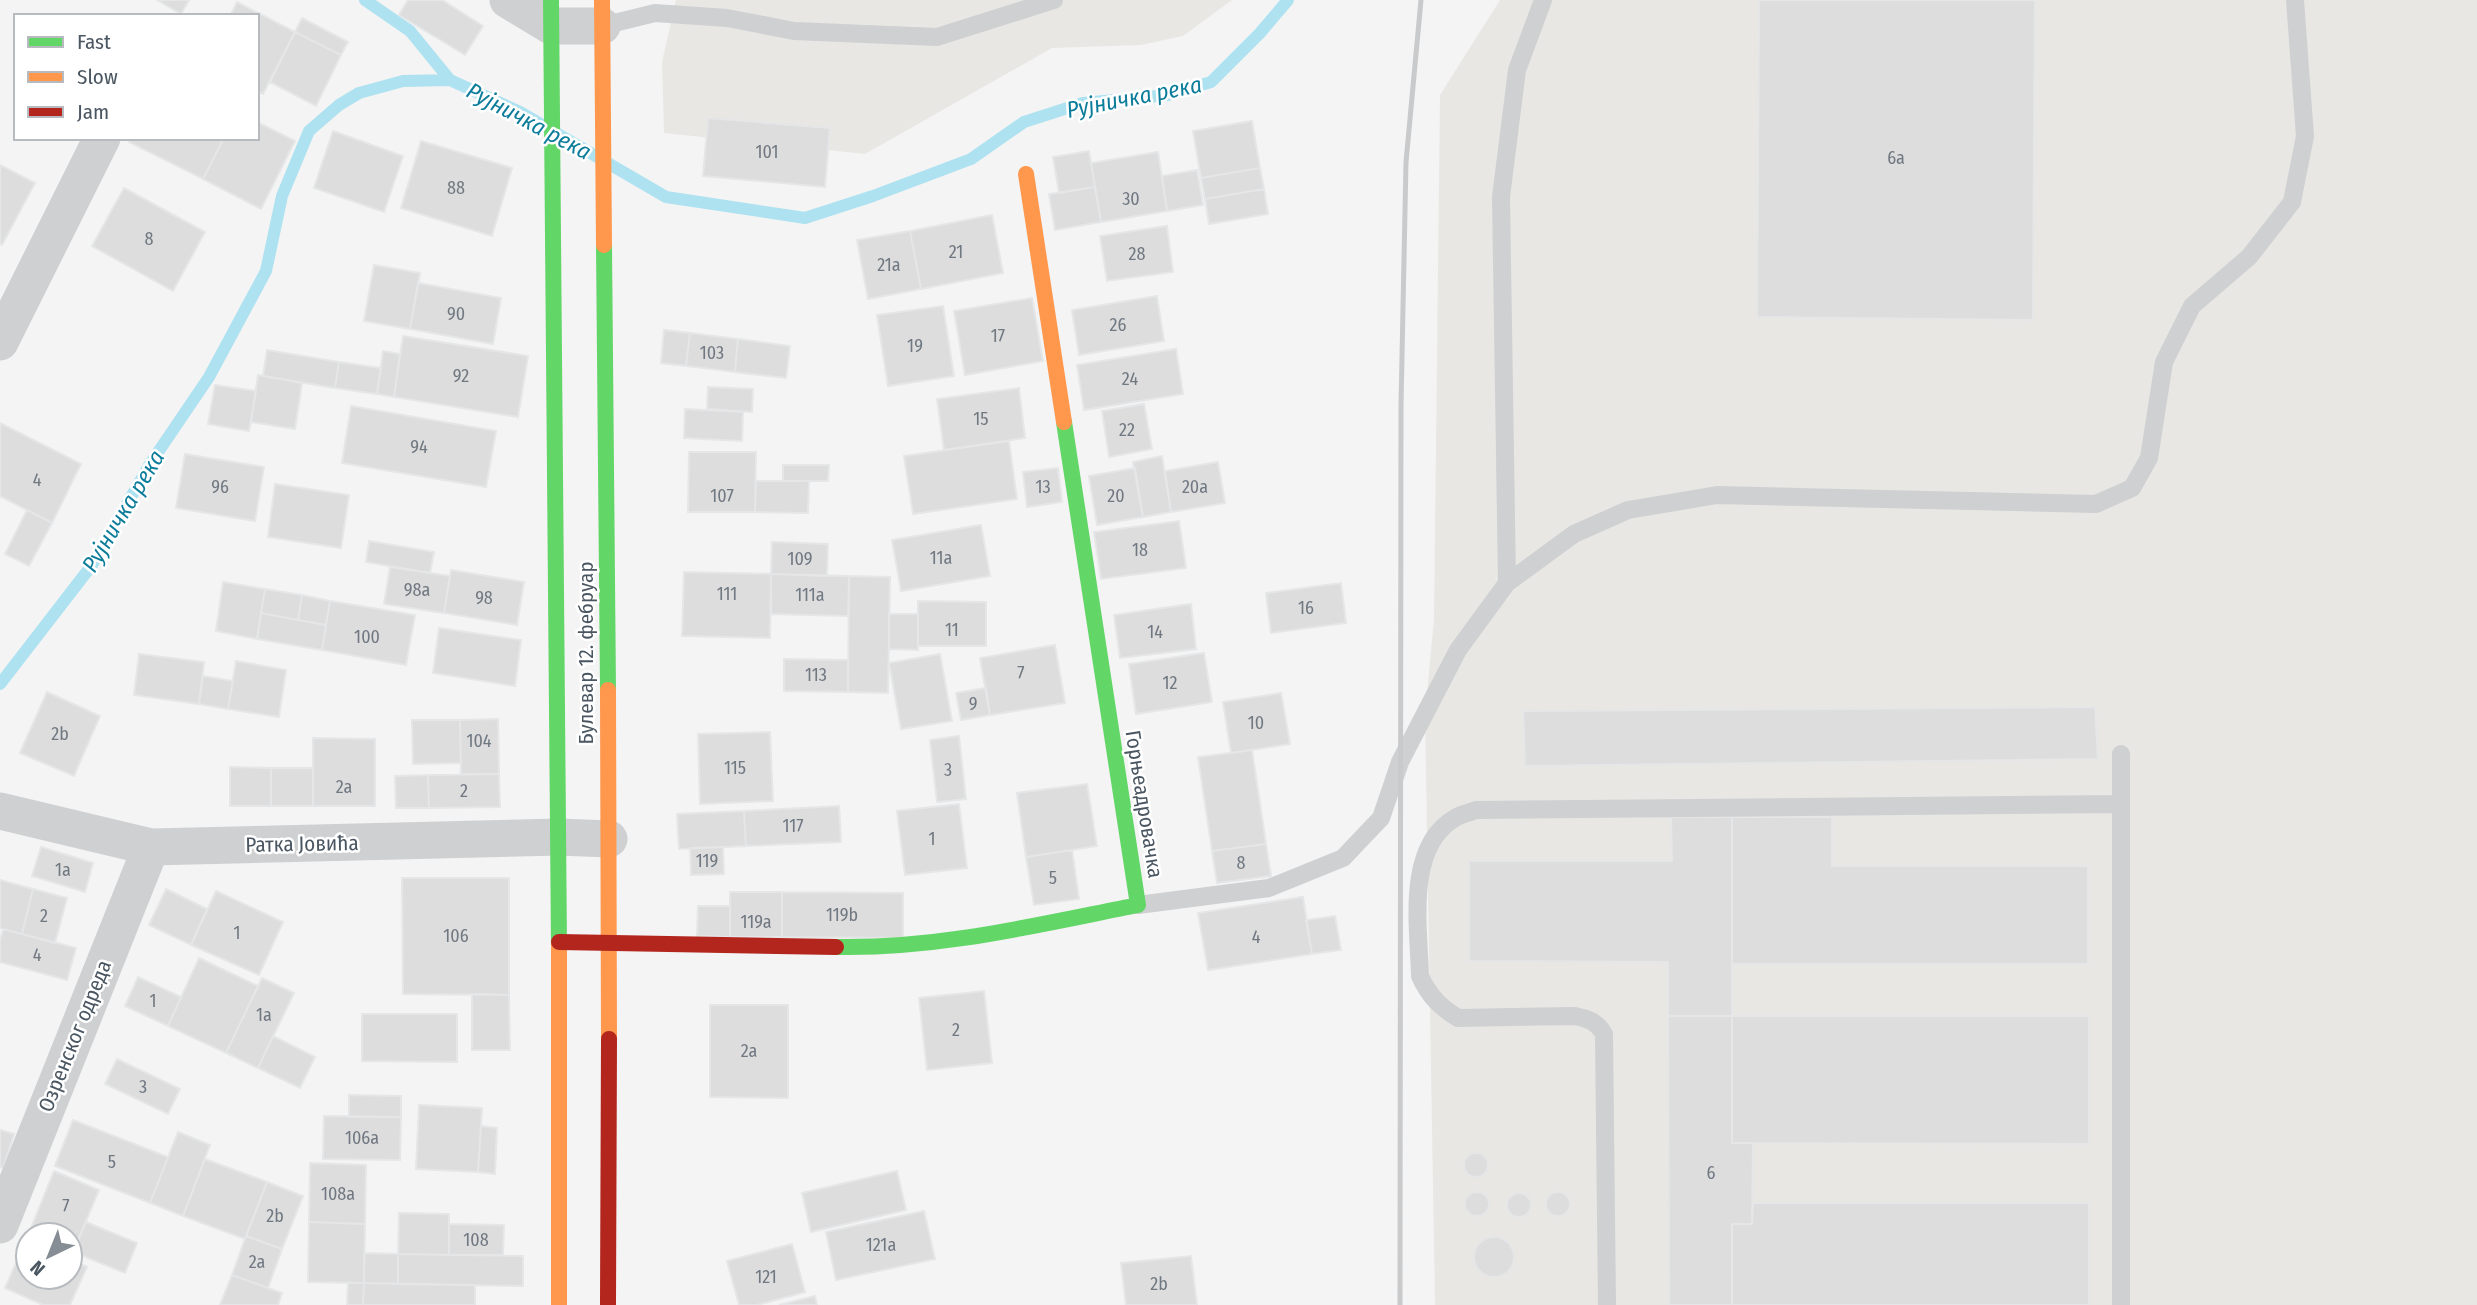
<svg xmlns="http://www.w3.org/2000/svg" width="2477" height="1305" font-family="'Fira Sans Condensed',sans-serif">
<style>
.commercial{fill:#e8e7e3}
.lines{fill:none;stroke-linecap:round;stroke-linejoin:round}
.stream{stroke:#aee2f0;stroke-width:12}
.building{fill:#ddddde;stroke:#e5e6e7;stroke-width:2}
.lane{stroke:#ced0d2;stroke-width:18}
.street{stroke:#ced0d2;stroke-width:37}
.fast{stroke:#63d668;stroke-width:16}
.slow{stroke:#ff974d;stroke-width:16}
.jam{stroke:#b3261e;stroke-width:16}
.rail{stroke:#c9cacc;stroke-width:5}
.labels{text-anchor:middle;stroke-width:5;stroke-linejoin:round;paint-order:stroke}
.number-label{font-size:18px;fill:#707881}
.street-label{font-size:21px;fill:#4a5661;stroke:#fff}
.water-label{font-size:23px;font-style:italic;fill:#0c7c9b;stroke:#fff}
</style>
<rect width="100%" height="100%" fill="#f4f4f4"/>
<!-- commercial -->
<path class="commercial" d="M 676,0 L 1232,0 L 1183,36 L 1141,45 L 1052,48 L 865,154 L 664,133 L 662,62 Z
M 1500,0 L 2477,0 L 2477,1305 L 1435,1305 L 1425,714 L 1434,619 L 1440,95 Z"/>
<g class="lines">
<!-- stream -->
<path class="stream" d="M 365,0 L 410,31 L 450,80
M 0,684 L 92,565 L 150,464 L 209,377 L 266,271 L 282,196 L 309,131 L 339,105 L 359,93 L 403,81 L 450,80 L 520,112 L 666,197 L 805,218 L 873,196 L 971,159 L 1024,122 L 1083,103 L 1168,95 L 1211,82 L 1260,33 L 1288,0"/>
</g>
<!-- building -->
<path class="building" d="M 157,0 L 189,0 L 181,14 Z
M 408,0 L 442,0 L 483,26 L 465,55 L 399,15 Z
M 1759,0 L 2035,0 L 2033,320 L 1757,317 Z
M 237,2 L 295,32 L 263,94 L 257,91 L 257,16 L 230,16 Z
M 302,18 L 348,42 L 341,55 L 295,32 Z
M 295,32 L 341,55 L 316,106 L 270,82 Z
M 708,118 L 830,128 L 825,187 L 703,176 Z
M 1252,121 L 1260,168 L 1201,178 L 1193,131 Z
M 257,122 L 295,141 L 261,209 L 203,179 L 224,138 L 257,138 Z
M 333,131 L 403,156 L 384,212 L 314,188 Z
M 131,138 L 224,138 L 203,179 L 129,142 Z
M 421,141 L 512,168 L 492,236 L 401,208 Z
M 1089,151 L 1095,187 L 1059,193 L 1053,157 Z
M 1158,152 L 1167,211 L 1101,222 L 1091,163 Z
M 0,165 L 35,183 L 2,245 L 0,244 Z
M 1260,168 L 1264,189 L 1205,199 L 1201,178 Z
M 1197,170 L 1203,205 L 1167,211 L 1162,176 Z
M 1095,187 L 1101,222 L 1055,230 L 1049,194 Z
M 124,188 L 205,232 L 173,291 L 92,246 Z
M 1264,189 L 1268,214 L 1209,224 L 1205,199 Z
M 992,215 L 1003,273 L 921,289 L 910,231 Z
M 1167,226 L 1173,272 L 1107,281 L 1100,236 Z
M 910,231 L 921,289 L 868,299 L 857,240 Z
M 374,265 L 420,273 L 410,329 L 364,321 Z
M 418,283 L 501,298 L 493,344 L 410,329 Z
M 1157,296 L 1164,341 L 1079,355 L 1072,310 Z
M 1032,298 L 1043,361 L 965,375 L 954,311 Z
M 943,306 L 954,376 L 888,386 L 877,315 Z
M 664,330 L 690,333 L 686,366 L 661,363 Z
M 690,333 L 738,339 L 735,372 L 686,366 Z
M 403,336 L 528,356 L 518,417 L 394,397 Z
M 738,339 L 790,346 L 786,378 L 735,372 Z
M 1176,349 L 1183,394 L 1084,410 L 1077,365 Z
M 267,350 L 339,362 L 335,388 L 263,376 Z
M 383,351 L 400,354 L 394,397 L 377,394 Z
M 339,362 L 381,368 L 377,394 L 335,388 Z
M 258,375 L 302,383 L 295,429 L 251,422 Z
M 215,385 L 256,391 L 249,431 L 208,424 Z
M 708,387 L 753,389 L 752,412 L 707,409 Z
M 1019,388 L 1025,438 L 944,450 L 937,399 Z
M 1144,404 L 1152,449 L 1109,457 L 1102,411 Z
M 351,406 L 496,431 L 486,487 L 342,463 Z
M 685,409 L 743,412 L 742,441 L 684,438 Z
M 0,423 L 81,464 L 52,523 L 0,496 Z
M 1009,441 L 1017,499 L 913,514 L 904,456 Z
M 689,452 L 756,452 L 755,512 L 688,512 Z
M 185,454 L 264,467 L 255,521 L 176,508 Z
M 1162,456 L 1171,512 L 1143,517 L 1133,462 Z
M 1218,462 L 1225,503 L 1171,512 L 1165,471 Z
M 783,465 L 829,465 L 828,481 L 783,481 Z
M 1058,468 L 1062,502 L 1027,507 L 1023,472 Z
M 1135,468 L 1143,517 L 1097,525 L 1089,476 Z
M 756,481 L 809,481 L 808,513 L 755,512 Z
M 275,484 L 349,495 L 341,548 L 268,537 Z
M 27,510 L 52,523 L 29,566 L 5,554 Z
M 1179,521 L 1186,568 L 1101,579 L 1094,532 Z
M 981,525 L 990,576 L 901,591 L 892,540 Z
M 369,541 L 434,552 L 430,573 L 366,562 Z
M 772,542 L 828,544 L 827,576 L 771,574 Z
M 390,567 L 450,576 L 444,613 L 384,604 Z
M 451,570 L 524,582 L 517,625 L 444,613 Z
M 684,572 L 771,574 L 770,638 L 682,636 Z
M 771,574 L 849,576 L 848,616 L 771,614 Z
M 849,576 L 890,577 L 888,693 L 848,692 Z
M 223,582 L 265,589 L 257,639 L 216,631 Z
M 1341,583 L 1346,623 L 1271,633 L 1266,593 Z
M 265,589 L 302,595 L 298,620 L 261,613 Z
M 302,595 L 330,601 L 326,625 L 298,620 Z
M 330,601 L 415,615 L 406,665 L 322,650 Z
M 918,601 L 986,602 L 986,646 L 918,646 Z
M 1191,604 L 1196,649 L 1120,658 L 1114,615 Z
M 261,613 L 326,625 L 322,650 L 257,639 Z
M 889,614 L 918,614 L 918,650 L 889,649 Z
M 439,628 L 521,640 L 515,686 L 433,673 Z
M 1055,645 L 1065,703 L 990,715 L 980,658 Z
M 1204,653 L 1212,702 L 1136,714 L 1129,664 Z
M 139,654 L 204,662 L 199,704 L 134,695 Z
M 940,654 L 952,721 L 901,729 L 889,663 Z
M 784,659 L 848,660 L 848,692 L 784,691 Z
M 236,661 L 286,670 L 279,717 L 228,709 Z
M 203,676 L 233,681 L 228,709 L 199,704 Z
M 986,688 L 990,715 L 961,720 L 956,693 Z
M 47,692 L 100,716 L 74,776 L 20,753 Z
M 1281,693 L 1290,744 L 1231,753 L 1223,702 Z
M 2095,707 L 2098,759 L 1525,766 L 1523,711 Z
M 498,719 L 499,774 L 461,774 L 460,720 Z
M 412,720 L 460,720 L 461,763 L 413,764 Z
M 770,732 L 773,801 L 700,804 L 698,734 Z
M 959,736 L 966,799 L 937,802 L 930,740 Z
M 313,738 L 375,739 L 375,806 L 313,806 Z
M 1252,750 L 1266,844 L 1212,851 L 1198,757 Z
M 230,767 L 271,768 L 271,806 L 230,806 Z
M 271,768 L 313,768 L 313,806 L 271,806 Z
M 499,774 L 500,807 L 429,808 L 428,775 Z
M 428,775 L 429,808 L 396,808 L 395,776 Z
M 1087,784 L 1097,846 L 1026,857 L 1017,793 Z
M 959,804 L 967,868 L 905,875 L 897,811 Z
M 839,806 L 841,842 L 746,846 L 744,811 Z
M 744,811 L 746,846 L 679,849 L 677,814 Z
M 1671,817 L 1732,817 L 1732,1016 L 1668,1016 L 1668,962 L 1469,961 L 1469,861 L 1672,861 Z
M 1732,817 L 1832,817 L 1832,866 L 2088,866 L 2088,964 L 1732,964 Z
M 1266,844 L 1271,876 L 1217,883 L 1212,851 Z
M 41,847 L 93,863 L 85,892 L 32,876 Z
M 723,847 L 724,874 L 691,875 L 690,848 Z
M 1072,850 L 1079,899 L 1034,905 L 1026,857 Z
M 402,878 L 509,878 L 509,995 L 403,994 Z
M 0,880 L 33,889 L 22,934 L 0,928 Z
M 33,889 L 67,898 L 55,943 L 22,934 Z
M 166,889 L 207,909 L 191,945 L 149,925 Z
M 216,891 L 283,922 L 259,975 L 191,945 Z
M 730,892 L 782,892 L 782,937 L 730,937 Z
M 782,892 L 903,893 L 903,938 L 782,937 Z
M 1303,897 L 1312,954 L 1208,970 L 1198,913 Z
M 698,906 L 730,906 L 730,937 L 697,936 Z
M 1335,916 L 1341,950 L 1312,954 L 1306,920 Z
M 3,929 L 76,948 L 67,980 L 0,962 L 0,941 Z
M 199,958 L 258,986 L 226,1053 L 168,1026 Z
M 138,977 L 181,997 L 168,1026 L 125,1006 Z
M 262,978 L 294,993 L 258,1068 L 226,1053 Z
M 984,991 L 992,1063 L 927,1070 L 919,998 Z
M 472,994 L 509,995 L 510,1050 L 472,1050 Z
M 710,1005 L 788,1005 L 788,1098 L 710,1097 Z
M 362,1014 L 457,1014 L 457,1062 L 362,1061 Z
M 1668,1016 L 1732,1016 L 1732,1143 L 1753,1143 L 1752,1224 L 1732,1224 L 1732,1305 L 1669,1305 Z
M 1732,1016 L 2089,1016 L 2089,1144 L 1732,1143 Z
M 273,1036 L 315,1057 L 300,1088 L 258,1068 Z
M 117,1059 L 180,1089 L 168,1114 L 105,1084 Z
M 349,1095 L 401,1096 L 401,1117 L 349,1117 Z
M 419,1105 L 482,1108 L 478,1172 L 416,1169 Z
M 324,1116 L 401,1117 L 400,1160 L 323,1159 Z
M 73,1120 L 168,1157 L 150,1203 L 55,1166 Z
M 481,1126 L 497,1128 L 495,1174 L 478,1172 Z
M 0,1130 L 14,1134 L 3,1168 L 0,1167 Z
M 178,1132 L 210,1145 L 183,1216 L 150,1203 Z
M1464 1165a12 12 0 1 1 24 0a12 12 0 1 1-24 0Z
M 205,1159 L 267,1182 L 245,1239 L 183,1216 Z
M 310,1163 L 366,1165 L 365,1224 L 309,1222 Z
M 54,1171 L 99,1190 L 73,1252 L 70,1250 L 70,1235 L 29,1233 Z
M 897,1171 L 906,1210 L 811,1232 L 802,1193 Z
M 267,1182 L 303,1196 L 282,1249 L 246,1236 Z
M1546 1204a12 12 0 1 1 24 0a12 12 0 1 1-24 0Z
M1465 1204a12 12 0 1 1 24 0a12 12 0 1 1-24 0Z
M1507 1205a12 12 0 1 1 24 0a12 12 0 1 1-24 0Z
M 1753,1203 L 2089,1203 L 2089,1305 L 1732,1305 L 1732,1224 L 1752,1224 Z
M 924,1211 L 935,1259 L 836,1280 L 826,1232 Z
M 399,1213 L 449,1214 L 449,1255 L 398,1254 Z
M 86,1222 L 137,1243 L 125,1273 L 73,1252 Z
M 309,1222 L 365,1224 L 364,1283 L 308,1282 Z
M 449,1224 L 504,1225 L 503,1255 L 449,1255 Z
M 246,1236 L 282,1249 L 268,1288 L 232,1275 Z
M1474 1257a20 20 0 1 1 40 0a20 20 0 1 1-40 0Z
M 26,1240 L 28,1241 L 28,1277 L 70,1277 L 70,1259 L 87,1267 L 70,1305 L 43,1305 L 5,1288 Z
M 792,1244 L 805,1292 L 757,1305 L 739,1305 L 727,1261 Z
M 364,1253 L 398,1254 L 398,1284 L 364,1283 Z
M 398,1254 L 523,1256 L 523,1286 L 398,1284 Z
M 1191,1256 L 1197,1305 L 1126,1305 L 1121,1263 Z
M 232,1275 L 282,1293 L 278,1305 L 220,1305 Z
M 348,1283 L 364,1283 L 363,1305 L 347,1305 Z
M 364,1283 L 475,1285 L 475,1305 L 363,1305 Z
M 815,1296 L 817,1305 L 779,1305 Z"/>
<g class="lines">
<!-- lane -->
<path class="lane" d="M 602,26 L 655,13 L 727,18 L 794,31 L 937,37 L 1054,0
M 1507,583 L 1501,197 L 1517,70 L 1543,0
M 2121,754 L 2121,1305
M 1138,905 L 1269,888 L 1343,858 L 1381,818 L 1400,762 L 1458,650 L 1507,583 L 1574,534 L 1628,510 L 1717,495 L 2096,504 L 2132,488 L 2149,458 L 2164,362 L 2192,306 L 2249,257 L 2292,202 L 2305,136 L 2295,0
M 1607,1305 L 1604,1034 C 1597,1022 1589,1019 1575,1016 L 1458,1018 C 1440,1007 1429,996 1420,976 C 1419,928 1405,847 1455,818 C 1461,814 1469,813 1476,810 L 2121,804"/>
<!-- street -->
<path class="street" d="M 508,0 L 551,26 L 602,26
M 0,342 L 102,138
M 0,811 L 151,847 L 559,837 L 609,839
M 0,1225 L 151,847"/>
<!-- fast -->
<path class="fast" d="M 551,0 L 559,946
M 604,245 L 608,690
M 836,947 C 939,949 1037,925 1138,905 L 1064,422"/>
<!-- slow -->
<path class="slow" d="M 602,0 L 604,245
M 1026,174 L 1064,422
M 608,690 L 609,1039
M 559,946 L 559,1305"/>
<!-- jam -->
<path class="jam" d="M 559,942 L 836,947
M 608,1305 L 609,1039"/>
<!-- rail -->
<path class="rail" d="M 1400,1305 L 1401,405 L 1406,162 L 1421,0"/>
</g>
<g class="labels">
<!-- number labels -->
<g class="number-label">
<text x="767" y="158">101</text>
<text x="1896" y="164">6a</text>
<text x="456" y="194">88</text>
<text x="1131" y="205">30</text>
<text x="149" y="245">8</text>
<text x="956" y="258">21</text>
<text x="1137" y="260">28</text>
<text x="889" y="271">21a</text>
<text x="456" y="320">90</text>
<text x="1118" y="331">26</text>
<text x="998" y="342">17</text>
<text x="915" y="352">19</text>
<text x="712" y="359">103</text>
<text x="461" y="382">92</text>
<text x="1130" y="385">24</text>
<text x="981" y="425">15</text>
<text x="1127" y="436">22</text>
<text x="419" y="453">94</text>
<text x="37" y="486">4</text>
<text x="220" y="493">96</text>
<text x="1043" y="493">13</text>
<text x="1195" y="493">20a</text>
<text x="722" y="502">107</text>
<text x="1116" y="502">20</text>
<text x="1140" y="556">18</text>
<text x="941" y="564">11a</text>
<text x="800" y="565">109</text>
<text x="417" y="596">98a</text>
<text x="727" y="600">111</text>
<text x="810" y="601">111a</text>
<text x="484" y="604">98</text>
<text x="1306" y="614">16</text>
<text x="952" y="636">11</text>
<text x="1155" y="638">14</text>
<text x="367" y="643">100</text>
<text x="1021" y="679">7</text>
<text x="816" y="681">113</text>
<text x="1170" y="689">12</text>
<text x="973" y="710">9</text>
<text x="1256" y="729">10</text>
<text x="60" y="740">2b</text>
<text x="479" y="747">104</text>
<text x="735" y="774">115</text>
<text x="948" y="776">3</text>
<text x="344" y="793">2a</text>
<text x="464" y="797">2</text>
<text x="793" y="832">117</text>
<text x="932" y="845">1</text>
<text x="707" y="867">119</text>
<text x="1241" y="869">8</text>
<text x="63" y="876">1a</text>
<text x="1053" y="884">5</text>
<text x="842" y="921">119b</text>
<text x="44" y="922">2</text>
<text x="756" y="928">119a</text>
<text x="237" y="939">1</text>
<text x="456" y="942">106</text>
<text x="1256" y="943">4</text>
<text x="37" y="961">4</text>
<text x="153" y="1007">1</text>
<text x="264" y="1021">1a</text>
<text x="956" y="1036">2</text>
<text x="749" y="1057">2a</text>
<text x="143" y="1093">3</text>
<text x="362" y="1144">106a</text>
<text x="112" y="1168">5</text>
<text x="1711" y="1179">6</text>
<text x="338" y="1200">108a</text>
<text x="66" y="1212">7</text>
<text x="275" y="1222">2b</text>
<text x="476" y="1246">108</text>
<text x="881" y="1251">121a</text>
<text x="257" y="1268">2a</text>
<text x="766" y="1283">121</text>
<text x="1159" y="1290">2b</text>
</g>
<!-- street labels -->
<g class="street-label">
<text transform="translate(586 653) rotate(-90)" y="7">Булевар 12. фебруар</text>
<text transform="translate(1144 804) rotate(81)" y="7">Горњеадровачка</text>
<text transform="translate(302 844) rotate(-1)" y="7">Ратка Јовића</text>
<text transform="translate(75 1036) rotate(-68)" y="7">Озренског одреда</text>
</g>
<!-- water labels -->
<g class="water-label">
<text transform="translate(1134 97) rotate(-11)" y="8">Рујничка река</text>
<text transform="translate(529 121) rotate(28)" y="8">Рујничка река</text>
<text transform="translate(123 511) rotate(-59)" y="8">Рујничка река</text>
</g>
</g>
<!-- legend -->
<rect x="14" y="14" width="245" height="126" fill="#ffffff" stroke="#b7bbc0" stroke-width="2"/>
<rect x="28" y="37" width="35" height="10" fill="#63d668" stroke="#b7bbc0" stroke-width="2"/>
<text x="77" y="49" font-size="21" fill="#4a5661">Fast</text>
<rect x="28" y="72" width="35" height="10" fill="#ff974d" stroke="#b7bbc0" stroke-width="2"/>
<text x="77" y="84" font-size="21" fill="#4a5661">Slow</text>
<rect x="28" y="107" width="35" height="10" fill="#b3261e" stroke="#b7bbc0" stroke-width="2"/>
<text x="77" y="119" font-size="21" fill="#4a5661">Jam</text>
<!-- north arrow -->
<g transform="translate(49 1256) rotate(223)"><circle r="33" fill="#ffffff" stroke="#b7bbc0" stroke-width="2"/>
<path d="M0-5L12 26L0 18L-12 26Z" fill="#868d94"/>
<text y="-10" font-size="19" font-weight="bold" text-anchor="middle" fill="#4a5661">N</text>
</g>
</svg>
